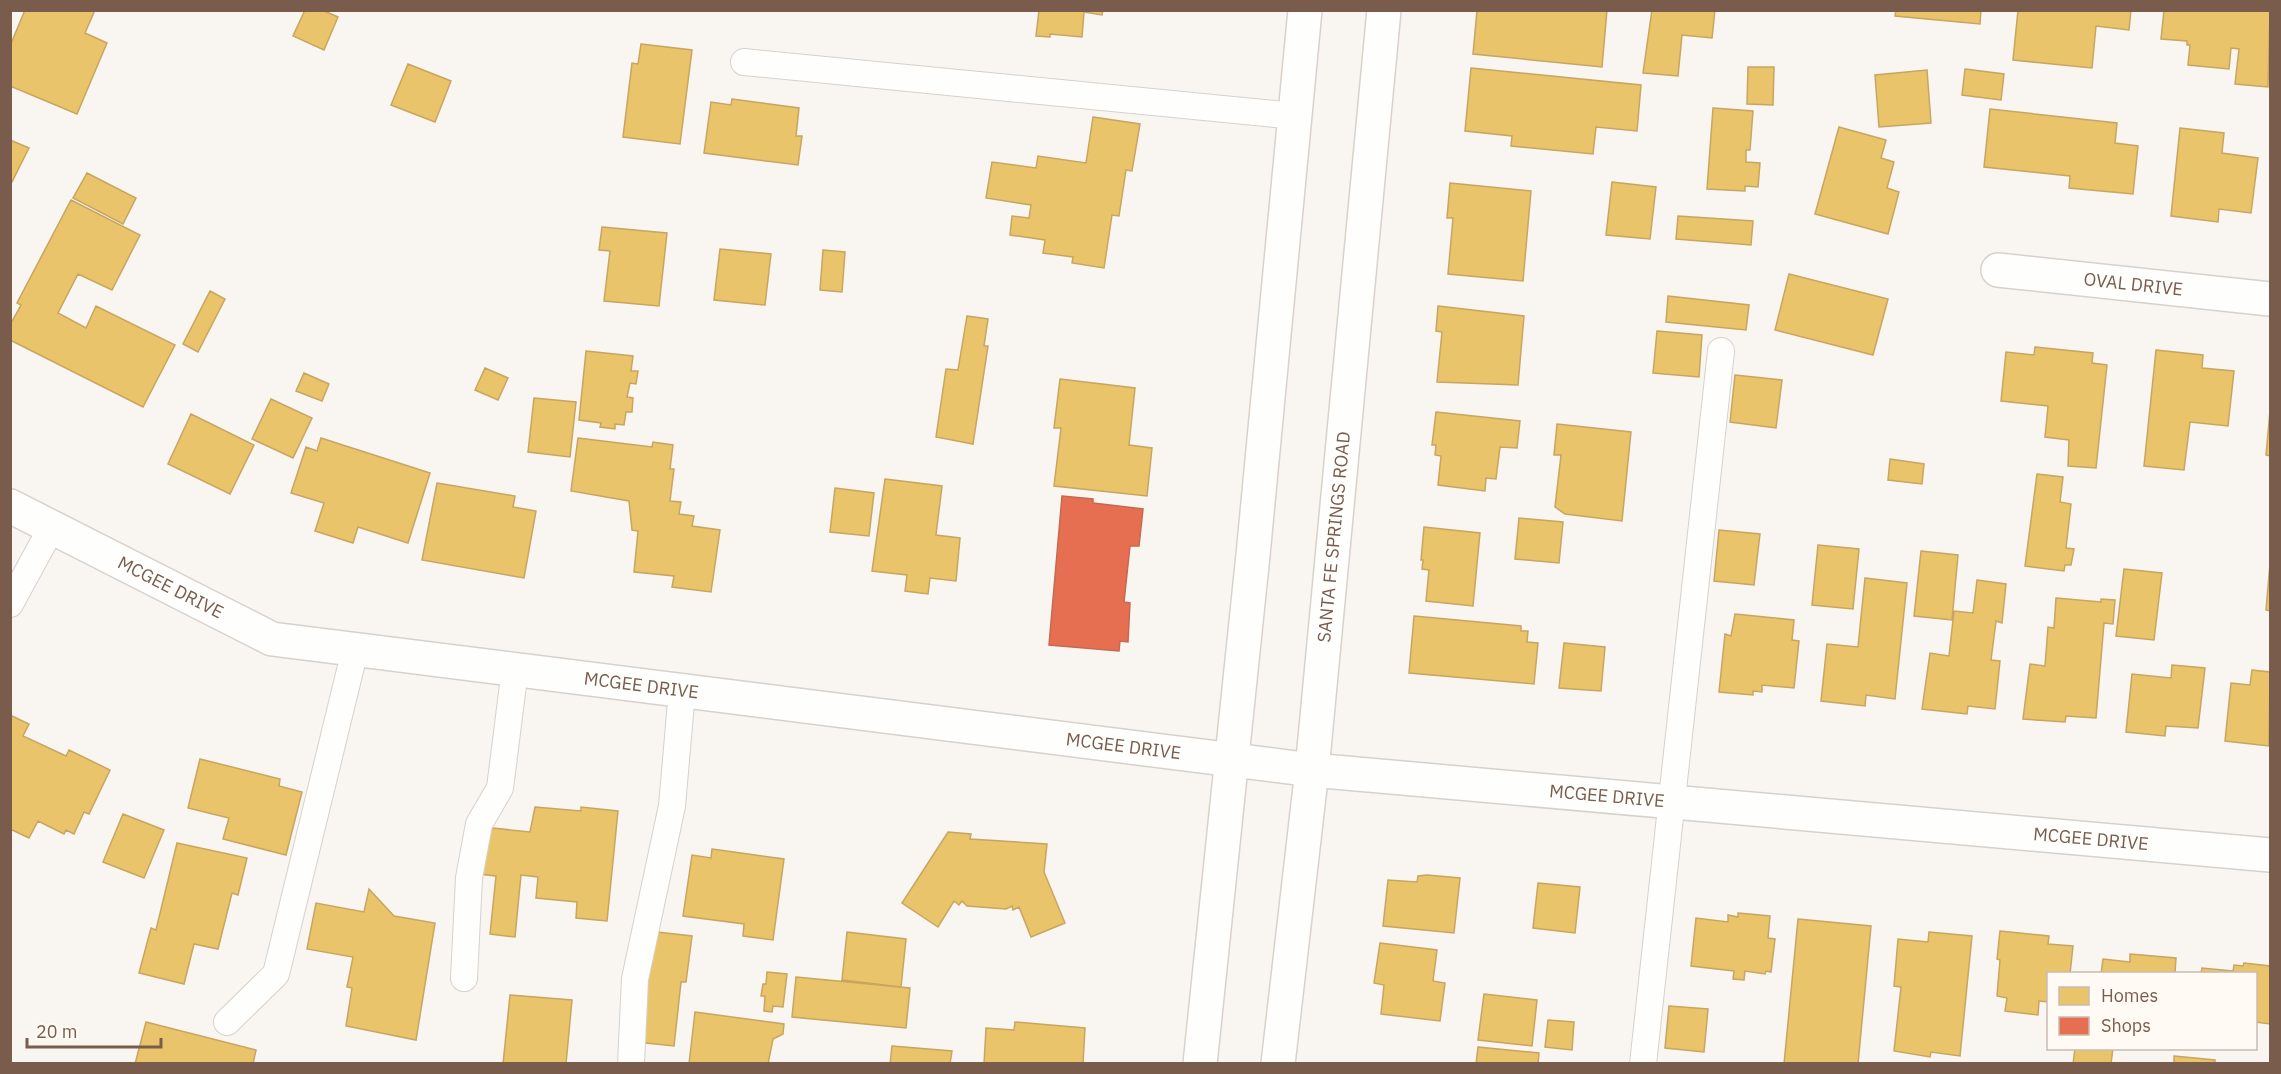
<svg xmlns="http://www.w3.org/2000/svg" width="2281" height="1074" font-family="'IBM Plex Sans',sans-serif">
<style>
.homes{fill:#e9c46a;stroke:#c8a561;stroke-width:1.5}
.shops{fill:#e76f51;stroke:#c66950;stroke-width:1.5}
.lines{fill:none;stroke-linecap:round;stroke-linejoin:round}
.service-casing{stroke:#d7d1cb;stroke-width:28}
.minor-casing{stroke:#d7d1cb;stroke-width:36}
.secondary-casing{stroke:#d9d2cb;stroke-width:36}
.service{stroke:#fefefd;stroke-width:26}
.minor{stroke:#fefefd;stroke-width:33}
.secondary{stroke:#fefefd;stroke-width:33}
.labels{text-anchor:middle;stroke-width:6;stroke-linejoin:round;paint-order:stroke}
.street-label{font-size:18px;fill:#7a5c4d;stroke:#fffaf3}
</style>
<rect width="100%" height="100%" fill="#f9f5f0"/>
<!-- homes -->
<path class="homes" d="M 25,10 L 95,10 L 85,33 L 107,43 L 77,114 L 10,86 L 10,46 Z
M 305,10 L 322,10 L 338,17 L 324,50 L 293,36 Z
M 1039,10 L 1103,10 L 1102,15 L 1084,12 L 1082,37 L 1050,34 L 1050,37 L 1036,36 Z
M 1477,10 L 1607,10 L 1602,67 L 1473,54 Z
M 1652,10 L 1715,10 L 1712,38 L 1682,35 L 1678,76 L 1643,73 Z
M 1896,10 L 1981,10 L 1980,24 L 1895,16 Z
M 2018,10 L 2131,10 L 2129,30 L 2096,26 L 2092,68 L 2013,60 Z
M 2164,10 L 2270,10 L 2268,87 L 2235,84 L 2239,49 L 2231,48 L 2229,69 L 2188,65 L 2190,45 L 2187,45 L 2187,41 L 2161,39 Z
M 641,44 L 692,50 L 680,144 L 623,137 L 632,63 L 638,64 Z
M 408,64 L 451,81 L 435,122 L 391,105 Z
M 1748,67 L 1774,67 L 1773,105 L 1747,104 Z
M 1471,68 L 1641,85 L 1637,131 L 1596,127 L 1593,154 L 1511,146 L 1512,136 L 1465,131 Z
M 1965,69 L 2004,74 L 2001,100 L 1962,95 Z
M 1927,70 L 1931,123 L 1879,127 L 1875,75 Z
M 732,99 L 799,108 L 796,136 L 802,136 L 798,165 L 704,153 L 711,102 L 731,105 Z
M 1713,108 L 1753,111 L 1750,150 L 1746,150 L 1746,162 L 1760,163 L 1758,187 L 1745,186 L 1745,191 L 1707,189 Z
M 1990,109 L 2117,123 L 2115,143 L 2138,146 L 2133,194 L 2069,188 L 2070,176 L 1984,167 Z
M 1093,117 L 1140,124 L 1132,171 L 1126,170 L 1119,216 L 1112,215 L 1104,268 L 1072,263 L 1073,257 L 1043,253 L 1045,240 L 1010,235 L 1012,216 L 1029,218 L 1031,205 L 986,198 L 992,162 L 1036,168 L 1038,156 L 1086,163 Z
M 1839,127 L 1886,140 L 1881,158 L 1894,162 L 1887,188 L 1899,192 L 1888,234 L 1815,214 Z
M 2180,128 L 2224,133 L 2222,153 L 2258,158 L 2251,213 L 2219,209 L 2218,222 L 2171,216 Z
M 10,140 L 29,148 L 10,186 Z
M 87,173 L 136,198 L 123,224 L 73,198 Z
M 1612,182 L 1656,187 L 1650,239 L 1606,235 Z
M 1450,183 L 1531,191 L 1523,281 L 1448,274 L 1453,218 L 1447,218 Z
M 71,200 L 140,235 L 112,290 L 78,274 L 58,313 L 86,328 L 96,306 L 175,345 L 143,407 L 10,340 L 10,325 L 21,305 L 17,303 Z
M 1678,216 L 1753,221 L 1751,245 L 1676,239 Z
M 602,227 L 667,233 L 659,306 L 604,301 L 610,251 L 599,250 Z
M 720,249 L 771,254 L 765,305 L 714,300 Z
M 823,250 L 845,252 L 842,292 L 820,290 Z
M 1789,274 L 1888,299 L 1873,355 L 1775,330 Z
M 210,291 L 225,299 L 198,352 L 183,344 Z
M 1668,296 L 1749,305 L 1746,330 L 1666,322 Z
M 1438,306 L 1524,316 L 1518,385 L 1437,382 L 1442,332 L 1436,331 Z
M 967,316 L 988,319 L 984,346 L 988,346 L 973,444 L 936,437 L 946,369 L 958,370 Z
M 1657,331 L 1702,335 L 1699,377 L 1653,373 Z
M 2035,347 L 2093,353 L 2092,363 L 2107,365 L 2096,468 L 2068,466 L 2069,440 L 2045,437 L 2048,406 L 2001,401 L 2006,352 L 2034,355 Z
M 2156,350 L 2203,355 L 2202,368 L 2234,371 L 2228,426 L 2190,422 L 2184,470 L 2144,466 Z
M 586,351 L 633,356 L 631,371 L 638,371 L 636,384 L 630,383 L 627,397 L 633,398 L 632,412 L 626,412 L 624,425 L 615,424 L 615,429 L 600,427 L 601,423 L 579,420 Z
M 485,368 L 508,378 L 498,400 L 475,390 Z
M 304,373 L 329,384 L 322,401 L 296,391 Z
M 1735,375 L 1782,380 L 1776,428 L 1730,422 Z
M 1060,379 L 1135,388 L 1129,445 L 1152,448 L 1147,496 L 1054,486 L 1061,428 L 1054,428 Z
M 534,398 L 576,402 L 570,457 L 528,452 Z
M 271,399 L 312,418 L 293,458 L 252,439 Z
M 2270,411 L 2270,456 L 2266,455 Z
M 1436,412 L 1520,421 L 1517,448 L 1500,447 L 1496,479 L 1486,478 L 1485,491 L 1438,485 L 1441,456 L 1435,455 L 1436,445 L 1432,445 Z
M 191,414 L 254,445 L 230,494 L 168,464 Z
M 1557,424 L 1631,432 L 1622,521 L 1565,514 L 1555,507 L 1561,455 L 1554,455 Z
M 321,438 L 430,473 L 408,543 L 358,527 L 353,543 L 315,531 L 324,503 L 291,493 L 306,447 L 317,451 Z
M 578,438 L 652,447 L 653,442 L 673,445 L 670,469 L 674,469 L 670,501 L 681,502 L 679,514 L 694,516 L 692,526 L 720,530 L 711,592 L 672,587 L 674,576 L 634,572 L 638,531 L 632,530 L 629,501 L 571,491 Z
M 1890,459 L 1924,464 L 1922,484 L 1888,480 Z
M 2037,474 L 2063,477 L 2060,502 L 2071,504 L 2066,548 L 2074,549 L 2071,565 L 2065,565 L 2064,571 L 2025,566 Z
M 885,479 L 942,486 L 936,535 L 960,538 L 956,581 L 930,578 L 928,594 L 905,591 L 907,575 L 872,571 Z
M 437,483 L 515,496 L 513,507 L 536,511 L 524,578 L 422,560 Z
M 835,488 L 874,493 L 869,536 L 830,532 Z
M 1519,518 L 1563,522 L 1559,563 L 1515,559 Z
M 1424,527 L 1480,533 L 1473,606 L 1426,601 L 1429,570 L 1422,569 L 1423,560 L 1421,560 Z
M 1719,530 L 1760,534 L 1754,585 L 1714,581 Z
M 1818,545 L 1859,549 L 1853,609 L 1812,605 Z
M 1921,551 L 1958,555 L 1952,620 L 1914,616 Z
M 2270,564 L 2270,611 L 2266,610 Z
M 2124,569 L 2162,573 L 2154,640 L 2116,636 Z
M 1865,578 L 1907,583 L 1895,699 L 1866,695 L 1865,706 L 1821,701 L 1827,644 L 1858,647 Z
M 1977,580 L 2006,584 L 2002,623 L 1996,621 L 1991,660 L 2000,661 L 1995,709 L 1968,706 L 1967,714 L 1922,709 L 1930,653 L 1949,656 L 1954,611 L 1973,613 Z
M 2056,598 L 2101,602 L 2101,599 L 2115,600 L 2113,624 L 2104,623 L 2096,718 L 2066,716 L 2065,722 L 2023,719 L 2030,664 L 2045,666 L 2048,627 L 2054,628 Z
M 1735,614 L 1794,620 L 1792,640 L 1799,641 L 1794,688 L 1762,685 L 1762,692 L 1753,691 L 1753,695 L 1719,692 L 1725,634 L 1731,636 Z
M 1414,616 L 1521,626 L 1521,631 L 1528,631 L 1527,642 L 1538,643 L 1534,684 L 1409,673 Z
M 1564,643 L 1605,647 L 1601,691 L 1559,688 Z
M 2172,665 L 2205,668 L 2198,728 L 2166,726 L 2165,736 L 2126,732 L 2132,674 L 2171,678 Z
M 2252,670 L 2270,672 L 2269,746 L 2225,741 L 2231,683 L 2250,685 Z
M 10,715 L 29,724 L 23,736 L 66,756 L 69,750 L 110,770 L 89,814 L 84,812 L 74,834 L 66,830 L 64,834 L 38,821 L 29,838 L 10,829 Z
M 200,759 L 280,779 L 279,786 L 302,792 L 286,855 L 223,839 L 229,818 L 188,808 Z
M 535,807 L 581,811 L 581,807 L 618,811 L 607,921 L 576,918 L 577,902 L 536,898 L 538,877 L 521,875 L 515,937 L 490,934 L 496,876 L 478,874 L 483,827 L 530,832 Z
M 123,814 L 164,830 L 144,878 L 103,862 Z
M 948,832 L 971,834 L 970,839 L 1047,844 L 1044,872 L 1065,923 L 1031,937 L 1019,907 L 1013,910 L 1012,906 L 1006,909 L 967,906 L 962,901 L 959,905 L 954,901 L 938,927 L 902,903 Z
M 177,843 L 247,858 L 238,895 L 232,893 L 218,949 L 194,944 L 184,984 L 139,973 L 151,928 L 156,930 Z
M 712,849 L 784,859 L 773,940 L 743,936 L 744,924 L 683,916 L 692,855 L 711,858 Z
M 1427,875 L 1460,878 L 1454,933 L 1383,926 L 1388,880 L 1417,882 L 1418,876 Z
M 1538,883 L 1580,887 L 1575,933 L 1533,928 Z
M 369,889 L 394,916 L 435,923 L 416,1040 L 346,1026 L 352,988 L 347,987 L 353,957 L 307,949 L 316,903 L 364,912 Z
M 1738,913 L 1770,916 L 1768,938 L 1775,939 L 1771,972 L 1766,971 L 1765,974 L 1745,971 L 1744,980 L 1733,979 L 1734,971 L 1691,966 L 1696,918 L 1728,922 L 1728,915 L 1738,917 Z
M 1798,919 L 1871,926 L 1858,1064 L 1784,1064 Z
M 648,931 L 692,936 L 686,982 L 681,982 L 674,1046 L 636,1042 Z
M 2000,931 L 2049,936 L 2048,944 L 2073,946 L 2070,974 L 2048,974 L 2048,1002 L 2039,1001 L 2038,1015 L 2005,1011 L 2007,998 L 1997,996 L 2000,960 L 1997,959 Z
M 847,932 L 906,939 L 901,987 L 842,980 Z
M 1929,932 L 1972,936 L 1960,1056 L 1931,1052 L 1930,1057 L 1894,1051 L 1901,987 L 1894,986 L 1898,939 L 1928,942 Z
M 1380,943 L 1437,950 L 1433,981 L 1445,983 L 1440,1021 L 1381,1014 L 1384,985 L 1374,983 Z
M 2130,954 L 2176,958 L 2175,973 L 2101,974 L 2103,959 L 2130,962 Z
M 2244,963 L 2270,966 L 2270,1024 L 2256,1022 L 2256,974 L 2201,974 L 2202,968 L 2233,971 L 2234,965 L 2243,966 Z
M 767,972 L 787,974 L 783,1007 L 773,1006 L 772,1012 L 764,1011 L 765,996 L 761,996 L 763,984 L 766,984 Z
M 796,977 L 910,988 L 906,1028 L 792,1017 Z
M 1484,994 L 1537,1000 L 1532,1046 L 1478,1040 Z
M 510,995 L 572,1000 L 566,1064 L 503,1064 Z
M 1669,1006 L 1708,1009 L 1704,1052 L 1665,1048 Z
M 695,1012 L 784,1024 L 783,1034 L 773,1039 L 768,1064 L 689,1064 Z
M 1548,1020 L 1574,1022 L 1572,1050 L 1545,1047 Z
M 146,1022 L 256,1050 L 253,1064 L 135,1064 Z
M 1015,1022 L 1085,1028 L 1083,1064 L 984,1064 L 986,1028 L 1014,1030 Z
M 892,1046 L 952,1051 L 950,1064 L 890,1064 Z
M 1478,1047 L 1539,1053 L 1538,1064 L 1476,1064 Z
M 2075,1048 L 2113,1048 L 2111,1064 L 2073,1064 Z
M 2174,1056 L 2215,1060 L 2215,1064 L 2174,1064 Z"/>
<!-- shops -->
<path class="shops" d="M 1062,496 L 1093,499 L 1093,503 L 1143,509 L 1139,546 L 1130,546 L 1124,602 L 1130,603 L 1128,642 L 1120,641 L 1119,651 L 1049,645 Z"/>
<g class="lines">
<defs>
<path id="service" d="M 744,62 L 1295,116
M 10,604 L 52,527
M 464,978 L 469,878 L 479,824 L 500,788 L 515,669
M 227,1022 L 276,974 L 355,650
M 631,1064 L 635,979 L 672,806 L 682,691
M 1643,1064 L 1721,351"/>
<g id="minor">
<path id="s1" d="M 1998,270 L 2270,299"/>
<path id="s2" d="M 10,506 L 272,639 L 1312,770 L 2270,855"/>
</g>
<g id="secondary">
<path d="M 1200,1064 L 1253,555 L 1305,10"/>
<path id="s3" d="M 1278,1064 L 1312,770 L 1384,10"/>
</g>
</defs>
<!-- service casing -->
<use href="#service" class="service-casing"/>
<!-- minor casing -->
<use href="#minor" class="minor-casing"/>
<!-- secondary casing -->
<use href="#secondary" class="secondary-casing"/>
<!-- service -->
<use href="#service" class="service"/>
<!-- minor -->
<use href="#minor" class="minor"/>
<!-- secondary -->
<use href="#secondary" class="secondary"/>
</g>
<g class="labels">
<!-- street labels -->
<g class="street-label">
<text dy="6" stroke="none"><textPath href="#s1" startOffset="136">OVAL DRIVE</textPath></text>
<text dy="6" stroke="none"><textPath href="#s3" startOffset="530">SANTA FE SPRINGS ROAD</textPath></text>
<text dy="6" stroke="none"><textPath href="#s2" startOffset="180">MCGEE DRIVE</textPath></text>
<text dy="6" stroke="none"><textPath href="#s2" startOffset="666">MCGEE DRIVE</textPath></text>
<text dy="6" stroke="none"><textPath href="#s2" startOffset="1152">MCGEE DRIVE</textPath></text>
<text dy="6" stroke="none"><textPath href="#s2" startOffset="1638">MCGEE DRIVE</textPath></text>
<text dy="6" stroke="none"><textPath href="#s2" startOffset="2124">MCGEE DRIVE</textPath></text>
</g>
</g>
<!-- border -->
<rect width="2281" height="1074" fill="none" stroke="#7a5c4d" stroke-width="24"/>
<!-- legend -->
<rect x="2047" y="972" width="210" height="78" fill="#fffaf3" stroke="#cabbb1" stroke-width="1.5"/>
<rect x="2059" y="987" width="30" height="18" fill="#e9c46a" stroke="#cabbb1" stroke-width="1.5"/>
<text x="2101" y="1002" font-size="18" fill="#7a5c4d">Homes</text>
<rect x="2059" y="1017" width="30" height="18" fill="#e76f51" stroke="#cabbb1" stroke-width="1.5"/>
<text x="2101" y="1032" font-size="18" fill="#7a5c4d">Shops</text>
<!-- scale -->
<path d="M27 1038v9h134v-9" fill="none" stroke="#7a5c4d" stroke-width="3"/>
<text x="36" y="1038" font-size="18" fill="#7a5c4d" stroke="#fffaf3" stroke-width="4.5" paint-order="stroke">20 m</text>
</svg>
